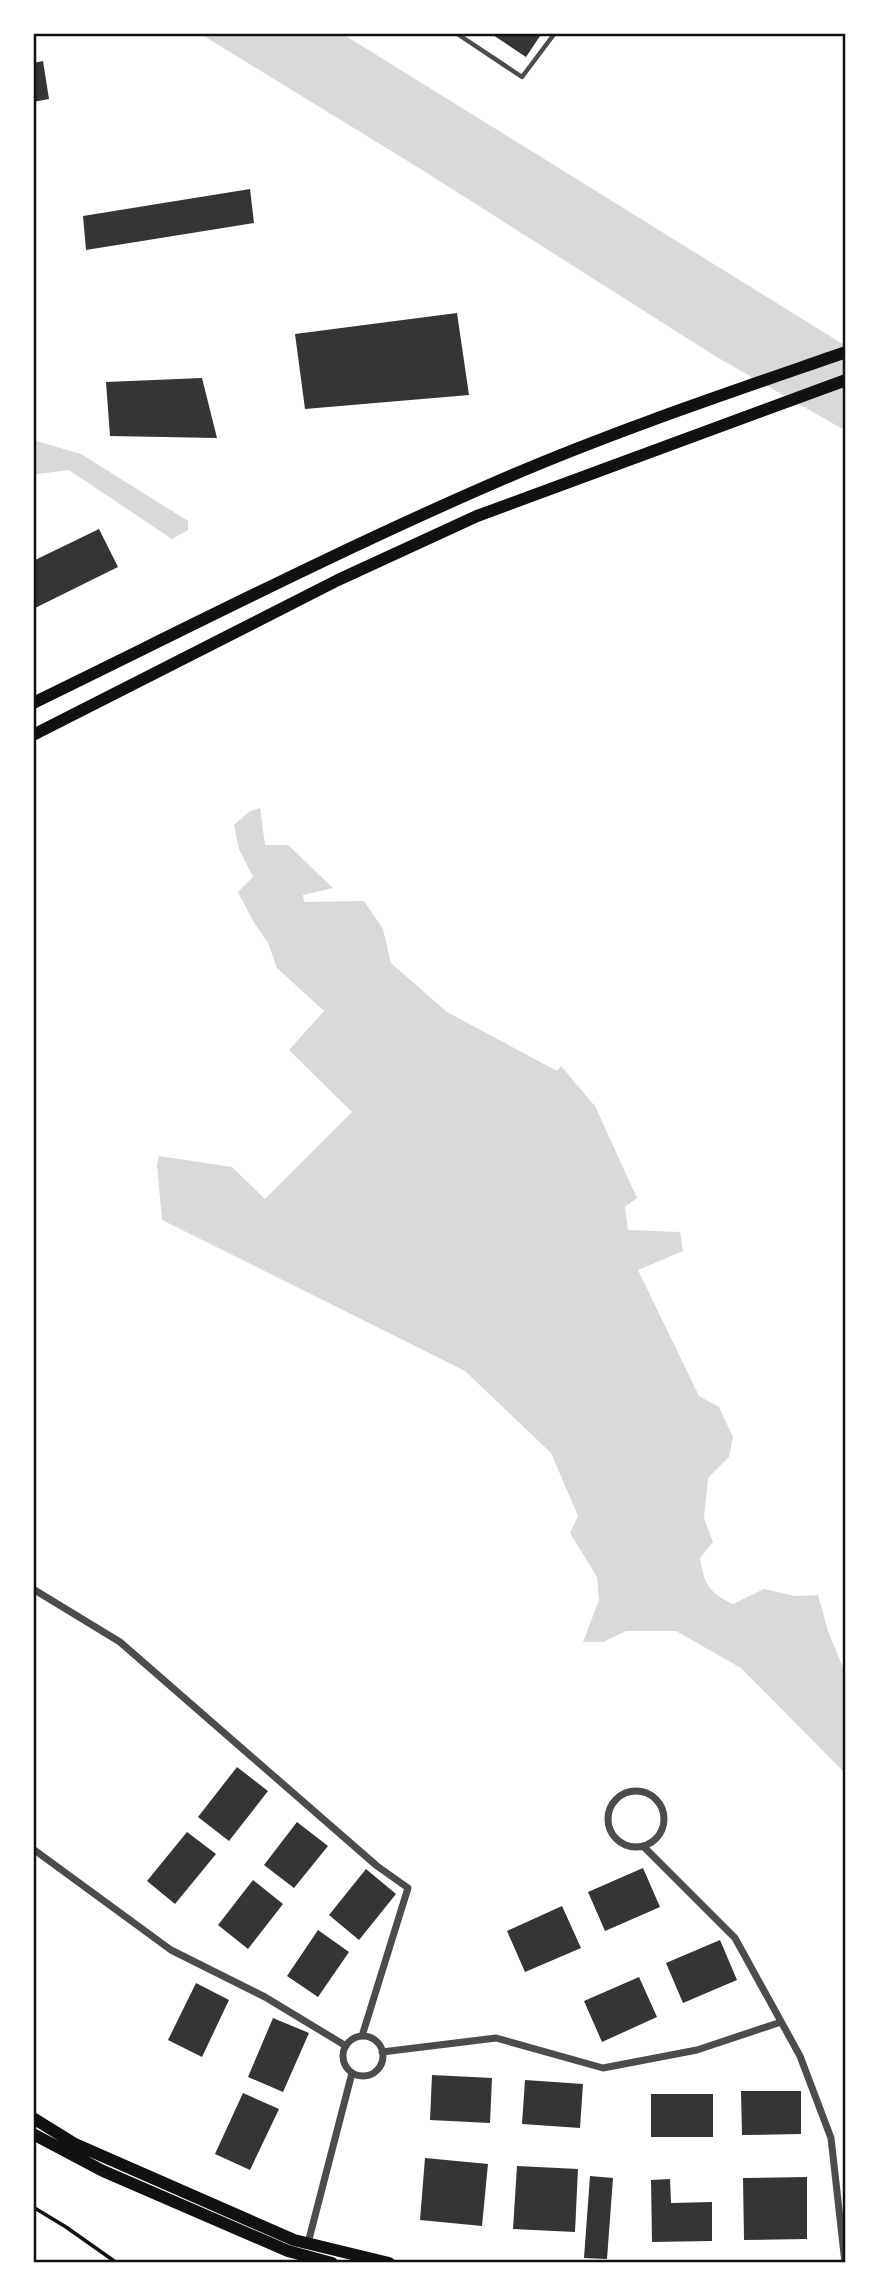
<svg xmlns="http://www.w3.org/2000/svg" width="879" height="2296" font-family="Merriweather,serif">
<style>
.water{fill:#d9d9d9}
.building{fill:#353535}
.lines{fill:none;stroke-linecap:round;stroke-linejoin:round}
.path{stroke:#111;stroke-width:3.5}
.service{stroke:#4c4c4c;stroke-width:4.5}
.minor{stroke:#4c4c4c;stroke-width:7}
.secondary{stroke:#111;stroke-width:12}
.neatline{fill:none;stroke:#111;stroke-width:2.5}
</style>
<rect width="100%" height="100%" fill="#fff"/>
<!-- water -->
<path class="water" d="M 199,33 L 341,33 L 846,346 L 846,431 L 715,356 L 419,168 Z
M 33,440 L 81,454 L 188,521 L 188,530 L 172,539 L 69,470 L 38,474 L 33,477 Z
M 260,808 L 265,845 L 288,845 L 333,888 L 303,895 L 304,902 L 364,901 L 383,929 L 391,963 L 447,1012 L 557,1071 L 561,1066 L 595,1106 L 637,1198 L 625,1207 L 628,1230 L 680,1232 L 683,1251 L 638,1270 L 699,1396 L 719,1407 L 733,1437 L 729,1457 L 708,1478 L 704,1518 L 713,1542 L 700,1558 C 704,1584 709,1593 733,1604 L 764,1589 L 795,1596 L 818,1595 L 828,1631 L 846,1675 L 846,1774 L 741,1668 L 676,1631 L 626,1631 L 603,1642 L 583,1642 L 599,1600 L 597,1577 L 570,1533 L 578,1516 L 551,1453 L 465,1371 L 162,1220 L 157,1165 L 159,1156 L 232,1167 L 265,1199 L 352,1112 L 289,1050 L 324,1011 L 277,968 L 268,943 L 253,921 L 238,892 L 253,877 L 239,849 L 234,825 L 250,811 Z"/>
<!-- building -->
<path class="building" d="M 490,33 L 542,33 L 526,57 Z
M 43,61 L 49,99 L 33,102 L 33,63 Z
M 250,189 L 254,223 L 86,250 L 83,216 Z
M 457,313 L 469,395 L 305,409 L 295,334 Z
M 202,378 L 217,438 L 110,436 L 106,382 Z
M 99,529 L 118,567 L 33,609 L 33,561 Z
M 237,1767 L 268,1791 L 229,1841 L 198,1817 Z
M 297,1822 L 328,1846 L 294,1888 L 264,1865 Z
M 187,1832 L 216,1854 L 175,1904 L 147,1881 Z
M 643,1868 L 660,1907 L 605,1931 L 588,1892 Z
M 366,1869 L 396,1894 L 359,1940 L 329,1915 Z
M 253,1880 L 283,1904 L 248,1949 L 218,1925 Z
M 562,1906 L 581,1948 L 525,1972 L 507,1931 Z
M 318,1930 L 349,1952 L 318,1997 L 287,1976 Z
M 720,1940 L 737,1980 L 683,2003 L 666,1963 Z
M 639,1977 L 657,2017 L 602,2042 L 584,2001 Z
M 196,1983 L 229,2000 L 202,2057 L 168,2040 Z
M 273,2018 L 309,2033 L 283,2092 L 248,2077 Z
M 432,2075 L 492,2078 L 490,2123 L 430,2120 Z
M 525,2080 L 583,2084 L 580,2128 L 522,2124 Z
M 741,2091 L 801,2091 L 801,2134 L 742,2135 Z
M 243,2093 L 279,2109 L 250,2170 L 215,2154 Z
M 651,2094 L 713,2094 L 713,2137 L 651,2137 Z
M 425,2158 L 488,2164 L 482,2226 L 420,2220 Z
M 517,2166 L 578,2169 L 575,2232 L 513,2229 Z
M 590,2176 L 613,2178 L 607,2259 L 584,2258 Z
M 807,2177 L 807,2239 L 744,2240 L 743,2178 Z
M 670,2179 L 671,2203 L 712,2202 L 712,2241 L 652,2242 L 651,2180 Z"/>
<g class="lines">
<!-- path -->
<path class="path" d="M 33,2207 L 66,2227 L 117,2263"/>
<!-- service -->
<path class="service" d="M 456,33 L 522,77 L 555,33"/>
<!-- minor -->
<path class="minor" d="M 33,1589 L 120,1642 L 377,1866 L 408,1888 L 362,2036
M608 1819a28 28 0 1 1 56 0a28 28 0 1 1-56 0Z
M 643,1846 L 735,1938 L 800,2056 L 831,2138 L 845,2263
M 33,1849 L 171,1950 L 265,1997 L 346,2046
M343 2056a20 20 0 1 1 40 0a20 20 0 1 1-40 0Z
M 382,2052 L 496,2038 L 603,2068 L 697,2050 L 781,2022
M 308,2243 L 352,2073"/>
<!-- secondary -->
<path class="secondary" d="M 33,703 C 189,627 343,548 503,479 C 614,431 731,392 846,352
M 33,735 L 338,580 L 477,516 L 846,380
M 33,2118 L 75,2144 L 294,2240 L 389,2263
M 33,2134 L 103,2171 L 288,2251 L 332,2263"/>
</g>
<!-- border -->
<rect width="879" height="2296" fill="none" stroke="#ffffff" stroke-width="70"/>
<rect x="35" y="35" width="809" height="2226" class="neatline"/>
</svg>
